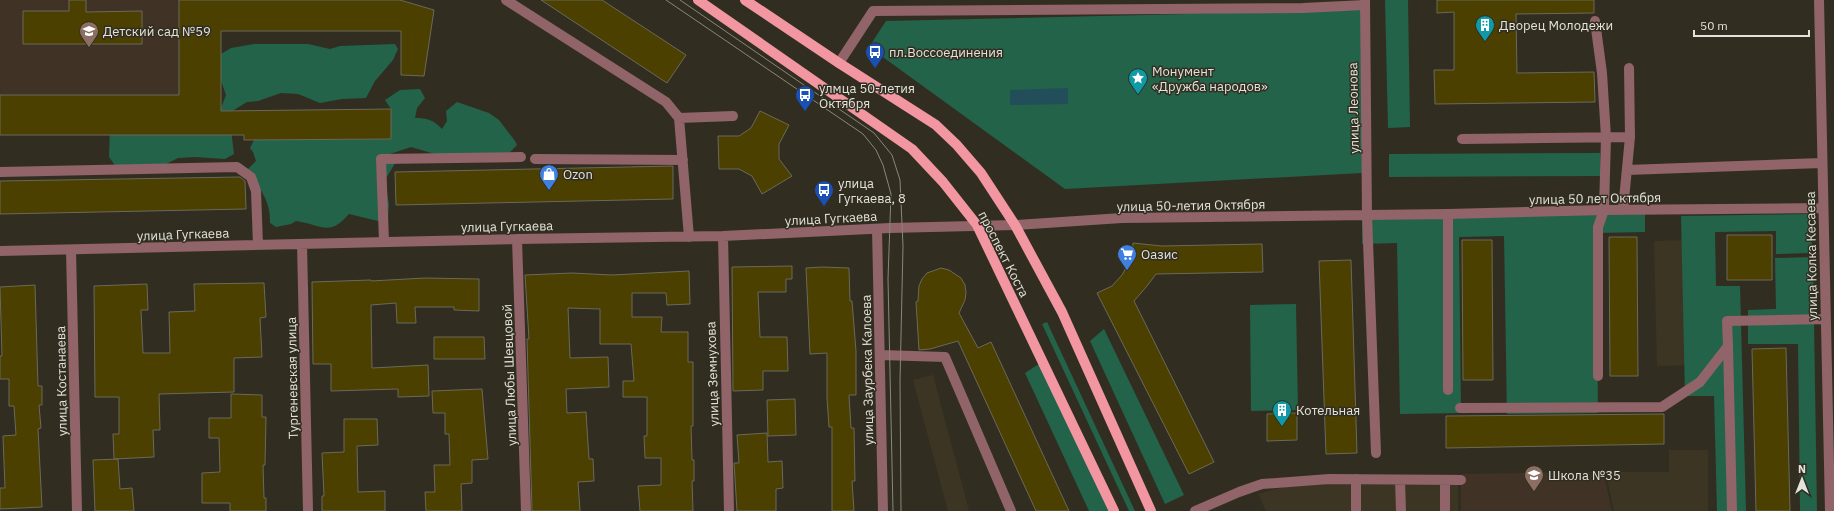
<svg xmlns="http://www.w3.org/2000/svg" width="1834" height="511" font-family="'IBM Plex Sans',sans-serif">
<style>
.industrial{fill:#3d3524}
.education{fill:#413226}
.green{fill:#22634a}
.water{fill:#224e59}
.building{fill:#4b4000;stroke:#6b695a}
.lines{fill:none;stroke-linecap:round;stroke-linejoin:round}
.minor{stroke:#906468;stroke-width:10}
.major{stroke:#f297a2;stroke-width:10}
.tram{stroke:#89867c;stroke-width:1}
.labels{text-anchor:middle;stroke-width:3;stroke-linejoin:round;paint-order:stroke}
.poi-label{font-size:13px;fill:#e4e3db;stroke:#312e21;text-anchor:start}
.street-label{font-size:13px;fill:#e4e3db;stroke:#312e21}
</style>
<rect width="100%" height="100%" fill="#312e21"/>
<!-- industrial -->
<path class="industrial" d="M 1695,240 L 1698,365 L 1657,366 L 1654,241 Z
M 933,375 L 969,511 L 948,511 L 913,380 Z
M 1669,450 L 1708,450 L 1708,511 L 1614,511 L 1606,472 L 1669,472 Z
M 1458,474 L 1458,511 L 1266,511 L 1258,494 L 1330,475 Z"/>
<!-- education -->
<path class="education" d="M 0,0 L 179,0 L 179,95 L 0,95 Z
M 1603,472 L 1612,511 L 1461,511 L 1461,474 Z"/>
<!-- green -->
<path class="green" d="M 1385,0 L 1408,0 L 1410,127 L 1388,128 Z
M 1361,10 L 1362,173 L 1065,189 L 869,47 L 886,21 Z
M 254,44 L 308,44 L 330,49 L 340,46 L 395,44 L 398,49 L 393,60 L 375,81 L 366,98 L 342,99 L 320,103 L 298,94 L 281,93 L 258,101 L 247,102 L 229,113 L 234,154 L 225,159 L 195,157 L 178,158 L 162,166 L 146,164 L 117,168 L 109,157 L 110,125 L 216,121 L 226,95 L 218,72 L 221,54 L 231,48 Z
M 420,89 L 425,98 L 417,108 L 415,118 C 427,118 434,120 442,129 L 447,121 L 446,111 L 457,102 L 489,113 L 499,120 L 515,141 L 517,145 L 510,152 L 497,157 L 445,157 L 411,147 L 390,154 L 397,160 L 385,180 L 389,204 L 388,219 L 378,221 L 349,214 C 329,237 323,225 296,221 L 291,224 L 276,227 L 270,223 C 271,199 258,188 248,169 L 256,161 L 253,152 L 250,148 L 254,140 L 391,139 L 391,109 L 385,100 L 400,90 Z
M 1600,153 L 1601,176 L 1389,177 L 1389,154 Z
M 1645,214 L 1645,232 L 1596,233 L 1598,413 L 1507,414 L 1504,236 L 1459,237 L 1461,413 L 1400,414 L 1397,243 L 1362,244 L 1362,218 Z
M 1811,214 L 1812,253 L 1776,254 L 1776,231 L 1715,232 L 1716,286 L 1740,286 L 1746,511 L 1717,511 L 1714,396 L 1685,396 L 1681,216 Z
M 1813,257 L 1817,511 L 1800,511 L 1798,344 L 1748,344 L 1748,310 L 1776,309 L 1775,258 Z
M 1296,304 L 1298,410 L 1251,411 L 1250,305 Z
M 1047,322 L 1135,511 L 1129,511 L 1042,324 Z
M 1104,329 L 1184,495 L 1165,504 L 1090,341 Z
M 1042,362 L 1112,511 L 1089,511 L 1025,373 Z"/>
<!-- water -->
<path class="water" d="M 1068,88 L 1068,104 L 1010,105 L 1010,90 Z"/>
<!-- building -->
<path class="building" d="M 69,0 L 86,0 L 86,12 L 142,11 L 142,44 L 23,44 L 23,11 L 69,11 Z
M 179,0 L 400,0 L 434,10 L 424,76 L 401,75 L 401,31 L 221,31 L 221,111 L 391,109 L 391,139 L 244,140 L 244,135 L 0,135 L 0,95 L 179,95 Z
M 541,0 L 602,0 L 686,55 L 667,83 Z
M 1437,0 L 1594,0 L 1594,13 L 1516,14 L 1517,73 L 1594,72 L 1595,102 L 1435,104 L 1434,70 L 1454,70 L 1454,12 L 1437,13 Z
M 760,111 L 789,125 L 779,144 L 779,159 L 792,176 L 762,194 L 752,176 L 739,169 L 719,169 L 718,136 L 739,136 L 751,128 Z
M 673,166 L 673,199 L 396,205 L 395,172 Z
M 240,177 L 245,181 L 246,209 L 0,214 L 0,181 Z
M 1727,235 L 1772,235 L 1772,280 L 1727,280 Z
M 1609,237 L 1637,237 L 1638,376 L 1610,376 Z
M 1462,240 L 1492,240 L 1493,380 L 1463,380 Z
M 1133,243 L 1162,246 L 1262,244 L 1263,272 L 1156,274 L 1147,286 L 1134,301 L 1214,462 L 1189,474 L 1097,293 L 1112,286 L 1122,275 L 1132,257 Z
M 1351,260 L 1357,453 L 1326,454 L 1319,261 Z
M 792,266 L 792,279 L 786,279 L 786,292 L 758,292 L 760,337 L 787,337 L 788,371 L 763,371 L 763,390 L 733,391 L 732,267 Z
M 822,267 L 849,268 L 850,301 L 852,301 L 856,351 L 856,395 L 849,395 L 851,428 L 854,428 L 855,481 L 852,481 L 854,511 L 832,511 L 832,427 L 829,427 L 827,398 L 827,353 L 810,354 L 806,268 Z
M 941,268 L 949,270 L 961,278 L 965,285 L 966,293 L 965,300 L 959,313 L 978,348 L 991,342 L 1069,511 L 1036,511 L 958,341 L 930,349 L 919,350 L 916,302 L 918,301 L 919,286 L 922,279 L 927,273 Z
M 689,271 L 690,304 L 667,305 L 666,293 L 632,293 L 632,317 L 662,317 L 661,332 L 688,332 L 688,362 L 693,362 L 693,426 L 691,426 L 692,460 L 694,460 L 694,481 L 692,481 L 693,511 L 640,511 L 638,486 L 661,485 L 661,458 L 645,458 L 644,436 L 647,436 L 647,397 L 623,397 L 623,381 L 634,381 L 631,344 L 600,344 L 600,309 L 568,308 L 570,358 L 608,357 L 609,387 L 566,389 L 567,413 L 586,412 L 589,459 L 593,459 L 594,481 L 578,482 L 580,511 L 532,511 L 527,339 L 529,339 L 525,275 L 572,273 L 612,275 Z
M 425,278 L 479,279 L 479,311 L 454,310 L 454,307 L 415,307 L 416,323 L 397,323 L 396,303 L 371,305 L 372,368 L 428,365 L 429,396 L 398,397 L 398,389 L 331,391 L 331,364 L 313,364 L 312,282 L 371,280 L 371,281 Z
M 264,283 L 266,317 L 260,318 L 262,357 L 234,358 L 234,392 L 159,394 L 160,430 L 153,430 L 154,457 L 114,459 L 113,434 L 119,434 L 119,397 L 95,397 L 94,286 L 147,284 L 148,310 L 141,310 L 143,353 L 170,353 L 169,312 L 195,311 L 194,284 Z
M 35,285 L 38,386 L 42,386 L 42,405 L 39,405 L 41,428 L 38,429 L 42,507 L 0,509 L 0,488 L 5,488 L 3,436 L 16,435 L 14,406 L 9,406 L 9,379 L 0,379 L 0,356 L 2,356 L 0,287 Z
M 434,337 L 484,337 L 485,359 L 434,359 Z
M 1786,348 L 1790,511 L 1756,511 L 1752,349 Z
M 482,389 L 488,459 L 472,460 L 472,483 L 461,484 L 462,511 L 426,511 L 425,492 L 435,492 L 434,465 L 450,465 L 449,434 L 445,434 L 445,413 L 433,413 L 432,391 Z
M 231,394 L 262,395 L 262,417 L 266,417 L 265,465 L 263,465 L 264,498 L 266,498 L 266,511 L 230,511 L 230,503 L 202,503 L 202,473 L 220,472 L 219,438 L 209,438 L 209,418 L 231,418 Z
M 795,399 L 796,435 L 768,436 L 767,400 Z
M 1297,413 L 1297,440 L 1267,441 L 1267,414 Z
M 1664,414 L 1664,444 L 1446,448 L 1446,416 Z
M 344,419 L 377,419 L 378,445 L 357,446 L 358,492 L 385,491 L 385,511 L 322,511 L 322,496 L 324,496 L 322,453 L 344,452 Z
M 767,433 L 768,462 L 782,461 L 783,488 L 776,489 L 776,511 L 737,511 L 734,463 L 739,463 L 737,435 Z
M 118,459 L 120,489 L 132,488 L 134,511 L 95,511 L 93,460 Z"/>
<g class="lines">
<!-- minor -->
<path class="minor" d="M 506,0 L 666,102 L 679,118 L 689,237
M 1365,0 L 1367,215 L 1376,453
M 1819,0 L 1830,511
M 1595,21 L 1602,73 L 1606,137 L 1604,210 L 1598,227 L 1598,376
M 839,63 L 873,11 L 1303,8 L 1365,5
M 679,118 L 733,116
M 1462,139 L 1630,137
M 535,159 L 683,160
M 1627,170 L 1822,163
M 0,172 L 237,167 L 251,177 L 256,191 L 258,245
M 1623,210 L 1630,137 L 1629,68
M 877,229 L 883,511
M 723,236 L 729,511
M 517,239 L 526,511
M 384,242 L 381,159 L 521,157
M 302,244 L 308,511
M 71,250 L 77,511
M 0,251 L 517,239 L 723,236 L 890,228 L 1015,225 L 1122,218 L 1448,214 L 1604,210 L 1823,208
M 1728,346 L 1732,511
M 881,355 L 945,357 L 1011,511
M 1448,390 L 1448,214
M 1460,408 L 1662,407 L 1700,382 L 1728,346 L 1727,321 L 1825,319
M 1356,479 L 1356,511
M 1400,480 L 1401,511
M 1195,511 L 1239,492 L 1262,484 L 1329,479 L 1461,480
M 1445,511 L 1445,480"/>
<!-- major -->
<path class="major" d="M 698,0 L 912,149 L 943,182 L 977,225 L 1114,511
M 745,0 L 839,63 L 936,125 L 956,144 L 981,173 L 1015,225 L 1062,312 L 1151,511"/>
<!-- tram -->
<path class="tram" d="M 666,0 L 863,134 L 876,150 L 883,165 L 891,194 L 888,279 L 893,511
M 680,0 L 874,133 L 892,155 L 900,180 L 903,246 L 900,381 L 901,511"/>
</g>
<!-- icons -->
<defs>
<symbol id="building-pin" viewBox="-11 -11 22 30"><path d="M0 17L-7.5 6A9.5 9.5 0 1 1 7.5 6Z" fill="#0f9aa8" stroke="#312e21"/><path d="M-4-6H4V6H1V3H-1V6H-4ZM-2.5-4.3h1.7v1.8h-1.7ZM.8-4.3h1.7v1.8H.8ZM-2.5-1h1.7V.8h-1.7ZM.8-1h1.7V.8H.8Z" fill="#fff"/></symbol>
<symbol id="school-pin" viewBox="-11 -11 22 30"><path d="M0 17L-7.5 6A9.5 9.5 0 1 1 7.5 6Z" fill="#8d6e63" stroke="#312e21"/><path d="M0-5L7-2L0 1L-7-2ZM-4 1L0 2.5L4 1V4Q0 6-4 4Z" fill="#fff"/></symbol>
<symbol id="bus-pin" viewBox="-11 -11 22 30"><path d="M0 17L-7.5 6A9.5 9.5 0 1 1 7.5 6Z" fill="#1a4fb4" stroke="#312e21"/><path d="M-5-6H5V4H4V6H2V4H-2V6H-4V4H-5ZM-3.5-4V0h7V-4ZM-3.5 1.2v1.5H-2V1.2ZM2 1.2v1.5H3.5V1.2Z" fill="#fff"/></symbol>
<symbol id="sight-pin" viewBox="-11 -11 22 30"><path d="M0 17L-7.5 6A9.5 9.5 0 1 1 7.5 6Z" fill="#0f9aa8" stroke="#312e21"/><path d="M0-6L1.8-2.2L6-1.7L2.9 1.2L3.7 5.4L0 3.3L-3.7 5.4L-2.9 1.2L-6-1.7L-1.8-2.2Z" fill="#fff"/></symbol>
<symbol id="shop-pin" viewBox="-11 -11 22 30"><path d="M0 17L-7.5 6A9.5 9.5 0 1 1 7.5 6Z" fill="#3f7fe0" stroke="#312e21"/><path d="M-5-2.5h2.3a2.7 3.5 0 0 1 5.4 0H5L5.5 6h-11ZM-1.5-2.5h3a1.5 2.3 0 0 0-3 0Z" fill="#fff"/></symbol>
<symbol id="supermarket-pin" viewBox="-11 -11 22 30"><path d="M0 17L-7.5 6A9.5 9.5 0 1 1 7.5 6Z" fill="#3f7fe0" stroke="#312e21"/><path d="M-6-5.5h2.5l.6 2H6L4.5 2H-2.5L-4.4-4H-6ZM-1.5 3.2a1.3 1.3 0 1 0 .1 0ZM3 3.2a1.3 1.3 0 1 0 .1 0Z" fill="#fff"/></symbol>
</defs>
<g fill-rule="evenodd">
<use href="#building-pin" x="1474" y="14" width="22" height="30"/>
<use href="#school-pin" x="78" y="20" width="22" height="30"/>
<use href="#bus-pin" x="864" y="41" width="22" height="30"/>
<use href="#sight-pin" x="1127" y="67" width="22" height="30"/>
<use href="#bus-pin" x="794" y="84" width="22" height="30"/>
<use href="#shop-pin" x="538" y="163" width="22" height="30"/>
<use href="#bus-pin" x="813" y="179" width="22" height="30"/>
<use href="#supermarket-pin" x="1116" y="243" width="22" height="30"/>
<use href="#building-pin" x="1271" y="399" width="22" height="30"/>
<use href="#school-pin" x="1523" y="464" width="22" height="30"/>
</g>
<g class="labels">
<!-- poi labels -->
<g class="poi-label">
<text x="1499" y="30">Дворец Молодежи</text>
<text x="103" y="36">Детский сад №59</text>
<text x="889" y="57">пл.Воссоединения</text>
<text x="1152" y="76">Монумент<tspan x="1152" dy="15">«Дружба народов»</tspan></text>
<text x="819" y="93">улмца 50-летия<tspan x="819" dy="15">Октября</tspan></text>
<text x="563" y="179">Ozon</text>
<text x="838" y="188">улица<tspan x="838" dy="15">Гугкаева, 8</tspan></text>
<text x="1141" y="259">Оазис</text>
<text x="1296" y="415">Котельная</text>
<text x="1548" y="480">Школа №35</text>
</g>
<!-- street labels -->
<g class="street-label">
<text transform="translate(1353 108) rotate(-91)" y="5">улица Леонова</text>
<text transform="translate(1595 198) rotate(-1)" y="5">улица 50 лет Октября</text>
<text transform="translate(1191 205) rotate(-1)" y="5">улица 50-летия Октября</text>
<text transform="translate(831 218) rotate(-3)" y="5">улица Гугкаева</text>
<text transform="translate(507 226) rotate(-1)" y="5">улица Гугкаева</text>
<text transform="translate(183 234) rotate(-2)" y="5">улица Гугкаева</text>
<text transform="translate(1004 254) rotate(63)" y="5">проспект Коста</text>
<text transform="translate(1811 256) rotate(-91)" y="5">улица Колка Кесаева</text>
<text transform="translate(867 370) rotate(-91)" y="5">улица Заурбека Калоева</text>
<text transform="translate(712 374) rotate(-92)" y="5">улица Земнухова</text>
<text transform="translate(509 375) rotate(-92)" y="5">улица Любы Шевцовой</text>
<text transform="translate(292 378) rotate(-91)" y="5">Тургеневская улица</text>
<text transform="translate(61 381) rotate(-91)" y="5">улица Костанаева</text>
</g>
</g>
<!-- north arrow -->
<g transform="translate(1802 479)" stroke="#312e21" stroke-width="3" paint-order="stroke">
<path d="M0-3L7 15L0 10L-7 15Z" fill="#e4e3db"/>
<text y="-6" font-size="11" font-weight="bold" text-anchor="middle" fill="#e4e3db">N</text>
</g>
<!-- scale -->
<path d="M1694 30v6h115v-6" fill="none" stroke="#e4e3db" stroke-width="2"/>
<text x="1700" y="30" font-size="12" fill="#e4e3db" stroke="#312e21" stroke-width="3" paint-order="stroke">50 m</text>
</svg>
